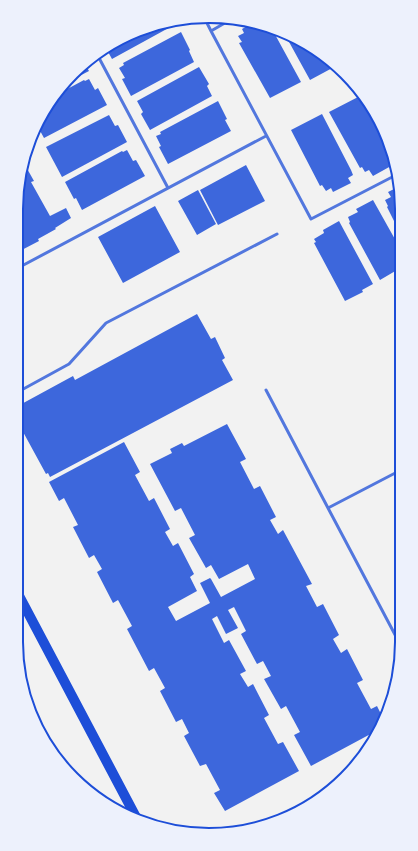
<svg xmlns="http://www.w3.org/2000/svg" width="418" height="851" font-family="'PT Sans Narrow',sans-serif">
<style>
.building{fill:#3d67dc}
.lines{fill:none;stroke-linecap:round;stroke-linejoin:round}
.service{stroke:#5277de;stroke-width:3}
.primary{stroke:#1d4ed8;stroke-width:10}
.rim{fill:none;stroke:#1d4ed8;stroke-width:2}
</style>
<rect width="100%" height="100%" fill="#f2f2f2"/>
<!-- building -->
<path class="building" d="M 173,23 L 174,25 L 112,59 L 107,50 L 135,31 Z
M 251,24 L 272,29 L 301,82 L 270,98 L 239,43 L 242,42 L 238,36 L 244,33 L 242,29 Z
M 283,31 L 327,56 L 336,66 L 310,80 Z
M 181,32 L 190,50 L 189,51 L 194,62 L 131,96 L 122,79 L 125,78 L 119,68 L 124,65 L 123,63 Z
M 85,64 L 89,71 L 66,83 L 73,72 Z
M 199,67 L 209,84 L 207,86 L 212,96 L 150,130 L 141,114 L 143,112 L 137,101 Z
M 89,79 L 95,90 L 98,88 L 107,105 L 44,138 L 38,127 L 35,129 L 58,94 L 84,80 L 85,81 Z
M 360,96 L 391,152 L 390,152 L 393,158 L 388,160 L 391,166 L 373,176 L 369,170 L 365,172 L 362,167 L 360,168 L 329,112 Z
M 218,101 L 227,119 L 225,120 L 231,131 L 168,164 L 159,147 L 161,146 L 156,136 L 161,134 L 160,132 Z
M 322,114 L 351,170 L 353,175 L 348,178 L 351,183 L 333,192 L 331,188 L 326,191 L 322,185 L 320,186 L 291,130 Z
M 109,115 L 115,126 L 118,125 L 127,142 L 62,177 L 46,147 Z
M 127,150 L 133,161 L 136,160 L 145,176 L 82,210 L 76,198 L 74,199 L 65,182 L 122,151 L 123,152 Z
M 25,165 L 34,181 L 31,182 L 50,216 L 66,208 L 71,218 L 55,228 L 56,229 L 38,239 L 39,241 L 16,253 L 16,209 Z
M 246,165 L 265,201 L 218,225 L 200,190 Z
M 400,186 L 400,233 L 387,207 L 388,206 L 385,200 L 391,197 L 388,192 Z
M 198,190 L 216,224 L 197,235 L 178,201 Z
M 373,200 L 401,250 L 401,266 L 396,269 L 397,270 L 380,280 L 349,223 L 350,222 L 348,217 L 358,212 L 356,209 Z
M 155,206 L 180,252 L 123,283 L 98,237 Z
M 339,221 L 373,284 L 362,290 L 363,292 L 345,301 L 314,243 L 316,242 L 314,239 L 324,233 L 323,230 Z
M 197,314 L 211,339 L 215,337 L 225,358 L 222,360 L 233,380 L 50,477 L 48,473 L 46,474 L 16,419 L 16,407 L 73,376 L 75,380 Z
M 227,424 L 246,459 L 240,462 L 254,489 L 260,486 L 276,517 L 270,520 L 278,534 L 283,530 L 312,584 L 306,586 L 317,607 L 323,604 L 339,635 L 333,639 L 341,653 L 347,649 L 363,680 L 357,683 L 371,709 L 377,706 L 384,720 L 378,730 L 311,766 L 294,735 L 300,732 L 286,706 L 281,709 L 264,679 L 271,676 L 263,661 L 257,664 L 241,634 L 246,631 L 234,607 L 228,610 L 238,628 L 226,634 L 217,616 L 212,619 L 224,643 L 229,640 L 246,671 L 240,674 L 248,687 L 253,684 L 269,715 L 264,718 L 278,744 L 283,742 L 299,771 L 225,811 L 214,793 L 220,790 L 206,764 L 200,766 L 184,736 L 189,733 L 182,719 L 176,722 L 160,691 L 165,688 L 154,668 L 149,671 L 127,629 L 132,626 L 118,600 L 113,603 L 97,572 L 102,569 L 94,555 L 89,558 L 73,527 L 78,525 L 64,498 L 59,501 L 49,482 L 124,442 L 140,472 L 135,475 L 149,501 L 154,498 L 170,529 L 165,532 L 173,546 L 178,543 L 194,574 L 190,577 L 197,591 L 168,607 L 176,621 L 210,603 L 200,583 L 210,578 L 211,579 L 221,597 L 255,579 L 248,564 L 219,579 L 211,565 L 206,568 L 189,538 L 195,535 L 181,508 L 175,511 L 150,464 L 172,453 L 170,449 L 182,443 L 184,446 Z"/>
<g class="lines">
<!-- service -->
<path class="service" d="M 204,17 L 211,31
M 230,20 L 211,31 L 311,219 L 398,174
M 98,56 L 168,188
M 16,269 L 266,136
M 266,390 L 328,508
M 16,393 L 69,364 L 106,323 L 277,234
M 401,646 L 328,508 L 401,470"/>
<!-- primary -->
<path class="primary" d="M 16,590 L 137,819"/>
</g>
<!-- crop -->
<path d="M0 0H418V851H0ZM209 23H209A186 186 0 0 1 395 209V642A186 186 0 0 1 209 828H209A186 186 0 0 1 23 642V209A186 186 0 0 1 209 23Z" fill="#edf1fc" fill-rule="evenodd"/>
<path class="rim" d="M209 23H209A186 186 0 0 1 395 209V642A186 186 0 0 1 209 828H209A186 186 0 0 1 23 642V209A186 186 0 0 1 209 23Z"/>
</svg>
